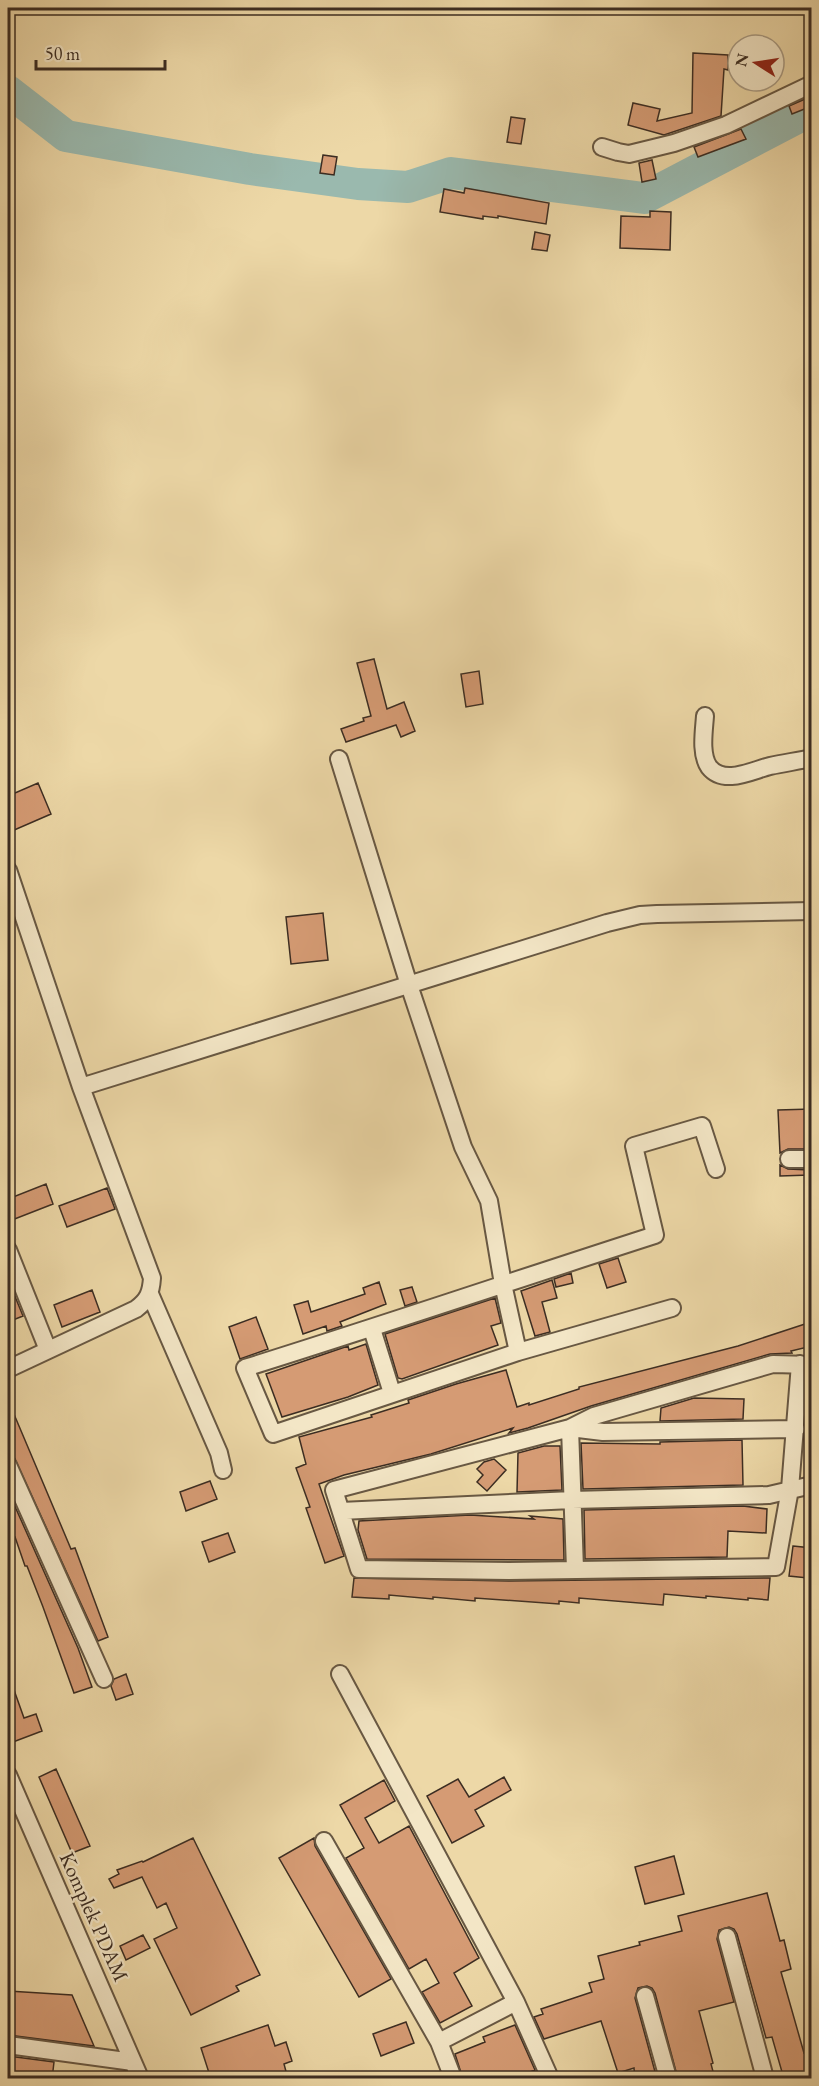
<svg xmlns="http://www.w3.org/2000/svg" width="819" height="2086" font-family="'EB Garamond',serif">
<style>
.lines{fill:none;stroke-linecap:round;stroke-linejoin:round}
.river{stroke:#9ab9ae;stroke-width:32}
.building{fill:#d59b74;stroke:#3c2d22;stroke-width:1.5}
.street-casing{stroke:#685843;stroke-width:20}
.street{stroke:#f3e6c6;stroke-width:16}
.labels{text-anchor:middle;stroke-width:4.5;stroke-linejoin:round;paint-order:stroke}
.street-label{font-size:21px;fill:#3c2d22;stroke:#f3e6c6}
</style>
<rect width="100%" height="100%" fill="#edd8a7"/>
<filter id="stains"><feTurbulence type="fractalNoise" baseFrequency=".00333" numOctaves="4"/><feColorMatrix values="0 0 0 0 .2 0 0 0 0 .09 0 0 0 0 .02 0 0 0 .5 -.17"/></filter>
<radialGradient id="worn" r=".72"><stop offset=".6" stop-color="#630" stop-opacity="0"/><stop offset="1" stop-color="#630" stop-opacity=".3"/></radialGradient>
<g class="lines">
<!-- river -->
<path class="river" d="M 8,91 L 66,136 L 250,169 L 358,184 L 408,187 L 451,173 L 644,198 L 812,110"/>
</g>
<!-- building -->
<path class="building" d="M 693,53 L 728,55 L 728,70 L 724,69 L 721,116 L 664,135 L 628,125 L 633,103 L 660,109 L 657,121 L 692,113 Z
M 812,96 L 812,106 L 792,114 L 789,106 Z
M 511,117 L 525,119 L 521,144 L 507,142 Z
M 741,129 L 746,139 L 698,157 L 694,147 Z
M 323,155 L 337,157 L 334,175 L 320,173 Z
M 652,160 L 656,179 L 642,182 L 639,163 Z
M 465,188 L 549,203 L 546,224 L 498,216 L 498,218 L 483,216 L 483,219 L 440,212 L 444,189 L 464,193 Z
M 650,211 L 671,212 L 670,250 L 620,248 L 621,216 L 650,217 Z
M 535,232 L 550,235 L 547,251 L 532,249 Z
M 374,659 L 387,709 L 404,702 L 415,731 L 401,737 L 396,725 L 346,742 L 341,729 L 364,721 L 363,718 L 371,716 L 357,663 Z
M 479,671 L 483,704 L 466,707 L 461,674 Z
M 38,783 L 51,814 L 12,831 L 8,820 L 8,796 Z
M 323,913 L 328,960 L 291,964 L 286,917 Z
M 812,1109 L 812,1149 L 788,1149 L 780,1153 L 778,1110 Z
M 780,1165 L 788,1169 L 810,1170 L 810,1175 L 780,1176 Z
M 46,1184 L 53,1204 L 12,1220 L 8,1209 L 8,1199 Z
M 107,1188 L 115,1209 L 67,1227 L 59,1206 Z
M 618,1258 L 626,1282 L 607,1288 L 599,1264 Z
M 571,1273 L 573,1283 L 556,1287 L 554,1279 Z
M 552,1280 L 557,1298 L 542,1302 L 550,1332 L 535,1336 L 521,1291 Z
M 379,1282 L 386,1304 L 340,1322 L 342,1326 L 327,1331 L 326,1326 L 303,1334 L 294,1305 L 308,1301 L 311,1312 L 365,1294 L 363,1288 Z
M 412,1287 L 417,1302 L 405,1306 L 400,1290 Z
M 92,1290 L 100,1312 L 62,1327 L 54,1305 Z
M 14,1294 L 23,1316 L 8,1322 L 8,1297 Z
M 495,1298 L 501,1323 L 491,1326 L 498,1345 L 402,1379 L 398,1378 L 385,1334 Z
M 256,1317 L 268,1349 L 240,1359 L 229,1327 Z
M 808,1323 L 812,1346 L 791,1351 L 792,1353 L 770,1354 L 591,1406 L 528,1428 L 509,1433 L 513,1428 L 431,1454 L 344,1475 L 319,1484 L 344,1556 L 325,1563 L 306,1508 L 310,1507 L 296,1468 L 306,1464 L 299,1437 L 372,1417 L 371,1415 L 409,1403 L 408,1400 L 456,1384 L 506,1370 L 517,1407 L 529,1403 L 529,1405 L 579,1389 L 579,1387 L 738,1346 Z
M 366,1344 L 378,1385 L 348,1397 L 282,1417 L 266,1374 L 348,1346 L 349,1350 Z
M 694,1398 L 744,1399 L 743,1419 L 660,1421 L 661,1408 Z
M 8,1400 L 71,1549 L 75,1548 L 108,1637 L 98,1641 L 14,1457 L 8,1440 Z
M 742,1440 L 743,1485 L 583,1489 L 581,1443 L 660,1444 L 660,1442 Z
M 544,1446 L 560,1446 L 562,1490 L 517,1492 L 518,1453 Z
M 494,1459 L 506,1470 L 487,1491 L 477,1482 L 483,1475 L 477,1469 L 484,1462 Z
M 210,1481 L 217,1499 L 186,1511 L 180,1492 Z
M 9,1493 L 78,1648 L 92,1687 L 74,1693 L 43,1607 L 27,1566 L 25,1566 L 15,1537 L 8,1539 L 8,1494 Z
M 743,1506 L 767,1509 L 766,1533 L 728,1531 L 727,1557 L 585,1559 L 584,1510 Z
M 470,1515 L 534,1519 L 530,1516 L 563,1519 L 564,1560 L 367,1559 L 358,1530 L 359,1521 Z
M 228,1533 L 235,1552 L 209,1562 L 202,1542 Z
M 793,1546 L 812,1548 L 808,1578 L 789,1576 Z
M 354,1578 L 509,1581 L 770,1578 L 768,1600 L 748,1598 L 748,1600 L 706,1596 L 706,1598 L 664,1594 L 663,1605 L 579,1598 L 579,1603 L 559,1601 L 559,1604 L 475,1598 L 475,1601 L 433,1597 L 433,1599 L 389,1595 L 389,1599 L 369,1598 L 352,1597 Z
M 126,1674 L 133,1694 L 116,1700 L 111,1686 L 114,1679 Z
M 8,1676 L 9,1676 L 24,1718 L 36,1714 L 42,1731 L 13,1742 L 8,1727 Z
M 56,1769 L 90,1846 L 72,1853 L 39,1777 Z
M 504,1777 L 511,1790 L 475,1810 L 484,1826 L 452,1843 L 427,1796 L 458,1779 L 469,1797 Z
M 384,1780 L 395,1801 L 365,1818 L 379,1843 L 409,1826 L 479,1958 L 454,1973 L 472,2006 L 440,2023 L 422,1992 L 439,1983 L 426,1959 L 409,1969 L 346,1858 L 364,1848 L 340,1805 Z
M 193,1838 L 260,1975 L 236,1986 L 239,1991 L 191,2015 L 154,1939 L 177,1928 L 166,1903 L 157,1908 L 142,1877 L 114,1888 L 109,1879 L 119,1874 L 117,1870 L 142,1861 L 143,1862 Z
M 314,1838 L 315,1846 L 391,1979 L 359,1997 L 279,1858 Z
M 674,1856 L 684,1894 L 645,1904 L 635,1867 Z
M 767,1893 L 780,1941 L 784,1940 L 791,1969 L 781,1972 L 804,2053 L 808,2052 L 812,2074 L 796,2079 L 784,2079 L 772,2037 L 766,2038 L 737,1934 L 734,1929 L 729,1927 L 719,1930 L 717,1939 L 734,2002 L 699,2011 L 713,2063 L 711,2064 L 715,2079 L 678,2079 L 655,1993 L 652,1988 L 647,1986 L 638,1988 L 635,1998 L 657,2079 L 635,2079 L 634,2068 L 618,2073 L 601,2021 L 544,2039 L 534,2017 L 543,2014 L 541,2009 L 592,1992 L 589,1983 L 604,1979 L 598,1956 L 640,1945 L 639,1942 L 682,1931 L 678,1916 Z
M 143,1935 L 150,1948 L 126,1960 L 120,1946 Z
M 8,1991 L 72,1995 L 94,2046 L 8,2035 Z
M 406,2022 L 414,2043 L 381,2056 L 373,2034 Z
M 268,2025 L 275,2046 L 286,2042 L 292,2061 L 284,2064 L 288,2079 L 211,2079 L 201,2048 Z
M 515,2025 L 535,2070 L 512,2079 L 463,2079 L 455,2054 L 485,2042 L 483,2037 Z
M 8,2056 L 54,2062 L 52,2079 L 8,2079 Z"/>
<g class="lines">
<defs>
<path id="street" d="M 602,147 L 618,152 L 629,154 L 674,143 L 726,125 L 812,84
M 705,716 C 704,731 700,754 709,767 C 724,786 753,770 770,766 C 784,763 798,761 812,758
M 339,759 L 409,985 L 463,1147 L 489,1201 L 503,1284 L 518,1352 L 273,1434 L 245,1368 C 383,1325 518,1279 655,1235 L 634,1146 L 702,1126 L 716,1169
M 8,870 L 81,1087 L 607,923 L 640,915 L 657,914 L 812,911
M 789,1159 L 812,1159
M 8,1250 L 48,1350
M 150,1294 L 219,1453 L 223,1470
M 372,1329 L 392,1393
M 518,1352 L 672,1308
M 8,1369 L 136,1309 C 148,1300 151,1293 152,1278 L 81,1087
M 796,1429 L 603,1432 L 570,1428 L 334,1490 L 359,1569 L 509,1571 L 776,1567 L 790,1489 L 800,1364
M 8,1465 L 104,1679
M 341,1511 L 572,1500 L 769,1495 L 812,1485
M 575,1569 L 570,1428 L 594,1416 L 773,1364 L 811,1365
M 340,1674 L 516,2002 L 439,2042
M 8,1775 L 140,2078
M 324,1841 L 439,2042 L 453,2078
M 727,1937 L 765,2078
M 645,1996 L 668,2078
M 516,2002 L 550,2078
M 8,2045 L 133,2062"/>
</defs>
<!-- street casing -->
<use href="#street" class="street-casing"/>
<!-- street -->
<use href="#street" class="street"/>
</g>
<g class="labels">
<!-- street labels -->
<g class="street-label">
<text transform="translate(94 1917) rotate(66)" y="7">Komplek PDAM</text>
</g>
</g>
<!-- margin -->
<rect width="819" height="2086" fill="none" stroke="#edd8a7" stroke-width="30"/>
<rect x="9" y="9" width="801" height="2068" fill="none" stroke="#3c2d22" stroke-width="3"/>
<rect x="15" y="15" width="789" height="2056" fill="none" stroke="#3c2d22" stroke-width="1.5"/>
<!-- north arrow -->
<g transform="translate(756 63) rotate(282)"><circle r="28" fill="#f3e6c6" stroke="#aa9c84" stroke-width="1.5"/>
<path d="M0-4.5L10 22L0 15L-10 22Z" fill="#8f2418"/>
<text y="-9" font-size="16" font-weight="bold" text-anchor="middle" fill="#3c2d22">N</text>
</g>
<!-- scale -->
<path d="M36 60v9h129v-9" fill="none" stroke="#3c2d22" stroke-width="3"/>
<text x="45" y="60" font-size="18" fill="#3c2d22" stroke="#f3e6c6" stroke-width="4.5" paint-order="stroke">50 m</text>
<rect width="100%" height="100%" filter="url(#stains)"/>
<rect width="100%" height="100%" fill="url(#worn)"/>
</svg>
